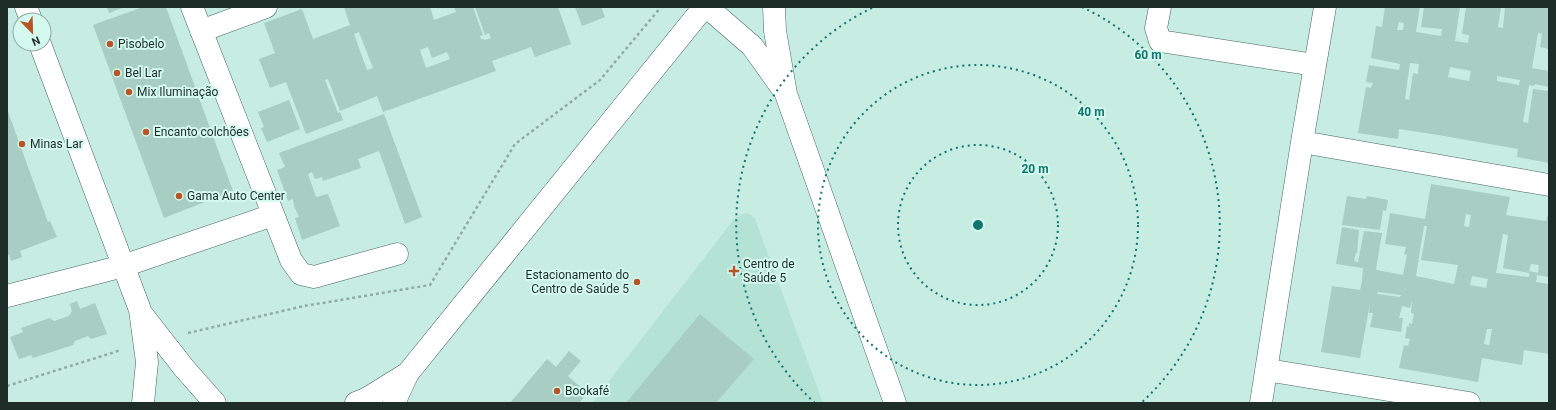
<svg xmlns="http://www.w3.org/2000/svg" width="1556" height="410" font-family="Roboto,sans-serif">
<style>
.built{fill:#b4e2d5}
.building{fill:#a8cdc2;fill-rule:evenodd}
.lines{fill:none;stroke-linecap:round;stroke-linejoin:round}
.minor-casing{stroke:#45665d;stroke-width:23}
.path{stroke:#8faca3;stroke-width:2.5;stroke-dasharray:3 3;stroke-linecap:butt}
.minor{stroke:#fff;stroke-width:22}
.ring{fill:none;stroke:#0f766e;stroke-width:2;stroke-dasharray:2 4}
.poi-dot{fill:#b95425;stroke:#d4f9ee;stroke-width:1.5}
.labels{text-anchor:middle;stroke-width:4;stroke-linejoin:round;paint-order:stroke}
.poi-label{font-size:12px;fill:#1f2d29;stroke:#d4f9ee;text-anchor:start}
.centre{fill:#0f766e;stroke:#d4f9ee;stroke-width:2}
.ring-label{font-size:12px;text-anchor:middle;font-weight:bold;fill:#0f766e;stroke:#d4f9ee;stroke-width:4;stroke-linejoin:round;paint-order:stroke}
</style>
<rect width="100%" height="100%" fill="#c7ece1"/>
<!-- built -->
<path class="built" d="M 746,213 L 751,215 L 755,219 L 823,403 L 592,403 L 735,218 Z"/>
<!-- building -->
<path class="building" d="M 107,7 L 125,7 L 109,13 Z
M 143,7 L 166,7 L 233,191 L 164,218 L 93,25 Z
M 344,7 L 430,7 L 434,20 L 456,12 L 454,7 L 473,7 L 483,35 L 480,36 L 481,39 L 484,39 L 485,40 L 491,38 L 489,33 L 485,35 L 475,7 L 558,7 L 571,44 L 535,57 L 531,47 L 492,61 L 496,71 L 383,112 L 377,96 L 340,111 L 328,79 L 325,80 L 338,113 L 340,112 L 343,120 L 306,134 L 286,82 L 270,88 L 259,59 L 275,53 L 264,23 L 302,9 L 313,39 L 350,25 ZM 359,32 L 373,68 L 367,70 L 354,34 ZM 428,47 L 432,58 L 447,52 L 450,59 L 426,68 L 420,50 Z
M 575,7 L 601,7 L 605,17 L 582,26 Z
M 1385,7 L 1420,7 L 1416,32 L 1441,36 L 1442,29 L 1421,27 L 1424,7 L 1460,7 L 1455,41 L 1468,43 L 1469,35 L 1462,34 L 1466,7 L 1501,7 L 1498,27 L 1503,28 L 1505,7 L 1549,7 L 1549,49 L 1540,47 L 1542,34 L 1538,33 L 1532,68 L 1549,71 L 1549,87 L 1535,84 L 1534,86 L 1529,85 L 1523,122 L 1528,123 L 1533,89 L 1549,91 L 1549,163 L 1517,157 L 1518,149 L 1438,135 L 1399,129 L 1398,139 L 1358,133 L 1366,87 L 1371,88 L 1373,83 L 1366,82 L 1369,65 L 1399,70 L 1400,64 L 1371,58 L 1376,26 L 1382,27 ZM 1399,22 L 1404,23 L 1403,30 L 1397,30 ZM 1410,63 L 1419,64 L 1418,74 L 1413,73 L 1409,100 L 1405,99 ZM 1450,67 L 1471,71 L 1469,81 L 1448,77 ZM 1497,76 L 1520,80 L 1519,85 L 1497,81 Z
M 289,100 L 300,129 L 267,142 L 261,128 L 264,127 L 258,112 Z
M 7,109 L 48,222 L 50,221 L 57,237 L 20,251 L 22,257 L 11,261 L 9,255 L 7,256 Z
M 384,114 L 422,217 L 405,224 L 379,151 L 358,159 L 361,168 L 323,181 L 322,177 L 315,179 L 312,172 L 308,174 L 316,197 L 328,194 L 340,226 L 302,240 L 295,218 L 299,217 L 294,206 L 293,199 L 288,201 L 277,170 L 285,167 L 279,153 Z
M 1431,184 L 1510,197 L 1506,215 L 1546,221 L 1549,212 L 1549,277 L 1537,275 L 1536,282 L 1549,284 L 1549,354 L 1524,350 L 1522,365 L 1482,358 L 1478,382 L 1399,368 L 1404,345 L 1408,346 L 1410,339 L 1405,338 L 1407,326 L 1409,327 L 1409,323 L 1412,324 L 1414,314 L 1411,313 L 1412,300 L 1410,308 L 1402,306 L 1399,318 L 1403,318 L 1401,332 L 1370,327 L 1373,313 L 1369,313 L 1370,303 L 1360,358 L 1321,352 L 1332,286 L 1360,290 L 1362,281 L 1363,268 L 1336,264 L 1342,227 L 1359,230 L 1357,253 L 1356,253 L 1354,261 L 1358,262 L 1364,231 L 1382,233 L 1376,270 L 1403,275 L 1407,255 L 1404,254 L 1406,247 L 1385,244 L 1390,213 L 1425,219 ZM 1466,214 L 1471,215 L 1469,227 L 1464,226 ZM 1424,226 L 1427,226 L 1421,260 L 1458,265 L 1454,284 L 1416,276 ZM 1503,234 L 1508,235 L 1503,268 L 1529,273 L 1529,277 L 1496,273 ZM 1531,264 L 1539,265 L 1538,273 L 1529,271 ZM 1472,276 L 1488,279 L 1486,288 L 1470,285 ZM 1378,292 L 1401,295 L 1400,297 L 1377,294 ZM 1487,329 L 1492,329 L 1489,345 L 1484,344 Z
M 1347,196 L 1366,199 L 1367,196 L 1388,200 L 1386,211 L 1383,210 L 1380,230 L 1342,225 Z
M 77,301 L 80,309 L 95,303 L 107,334 L 91,339 L 88,336 L 75,341 L 73,345 L 33,358 L 31,355 L 19,359 L 10,337 L 23,332 L 21,328 L 50,318 L 54,321 L 69,316 L 72,311 L 70,304 Z
M 700,314 L 754,359 L 716,403 L 626,403 Z
M 569,351 L 581,361 L 568,376 L 587,393 L 579,403 L 510,403 L 547,359 L 556,367 Z"/>
<g class="lines">
<defs>
<path id="minor" d="M 26,7 L 31,20
M 192,7 L 291,260 L 301,274 L 314,277 L 397,254
M 707,7 L 752,46 L 782,88
M 774,7 L 775,31 L 786,94 L 895,403
M 1160,7 L 1156,28 L 1160,41 L 1315,65
M 201,31 L 266,7
M 40,44 L 140,310 L 147,362 L 143,403
M 1302,142 L 1549,185
M 7,296 L 123,266 L 273,215
M 141,313 L 184,368 L 215,403
M 1267,370 L 1469,403
M 356,403 L 366,399 L 408,373
M 394,403 L 408,373 L 704,7
M 1261,403 L 1302,142 L 1325,7"/>
</defs>
<!-- minor casing -->
<use href="#minor" class="minor-casing"/>
<!-- path -->
<path class="path" d="M 188,333 L 304,306 L 430,285 L 515,144 L 600,80 L 661,7
M 7,386 L 121,350"/>
<!-- minor -->
<use href="#minor" class="minor"/>
</g>
<!-- distance rings -->
<g class="ring">
<circle cx="978" cy="225" r="80"/>
<circle cx="978" cy="225" r="160"/>
<path d="M815 403A241 241 0 0 1 874 7M1082 7A241 241 0 0 1 1141 403"/>
</g>
<!-- markers -->
<g class="poi-dot">
<circle cx="110" cy="44" r="4"/>
<circle cx="117" cy="73" r="4"/>
<circle cx="129" cy="92" r="4"/>
<circle cx="146" cy="132" r="4"/>
<circle cx="22" cy="144" r="4"/>
<circle cx="179" cy="196" r="4"/>
<path d="M732 265h4v4h4v4h-4v4h-4v-4h-4v-4h4z"/>
<circle cx="637" cy="282" r="4"/>
<circle cx="557" cy="391" r="4"/>
</g>
<g class="labels">
<!-- poi labels -->
<g class="poi-label">
<text x="118" y="48">Pisobelo</text>
<text x="125" y="77">Bel Lar</text>
<text x="137" y="96">Mix Iluminação</text>
<text x="154" y="136">Encanto colchões</text>
<text x="30" y="148">Minas Lar</text>
<text x="187" y="200">Gama Auto Center</text>
<text x="743" y="268">Centro de<tspan x="743" dy="14">Saúde 5</tspan></text>
<text x="629" y="279" text-anchor="end">Estacionamento do<tspan x="629" dy="14">Centro de Saúde 5</tspan></text>
<text x="565" y="395">Bookafé</text>
</g>
</g>
<circle cx="978" cy="225" r="6" class="centre"/>
<g class="ring-label">
<text x="1148" y="59">60 m</text>
<text x="1091" y="116">40 m</text>
<text x="1035" y="173">20 m</text>
</g>
<!-- border -->
<rect width="1556" height="410" fill="none" stroke="#1f2d29" stroke-width="16"/>
<!-- north arrow -->
<g transform="translate(32 32) rotate(157)"><circle r="19" fill="#d4f9ee" stroke="#8ca79f"/>
<path d="M0-3L7 15L0 10L-7 15Z" fill="#b95425"/>
<text y="-6" font-size="11" font-weight="bold" text-anchor="middle" fill="#1f2d29">N</text>
</g>
</svg>
